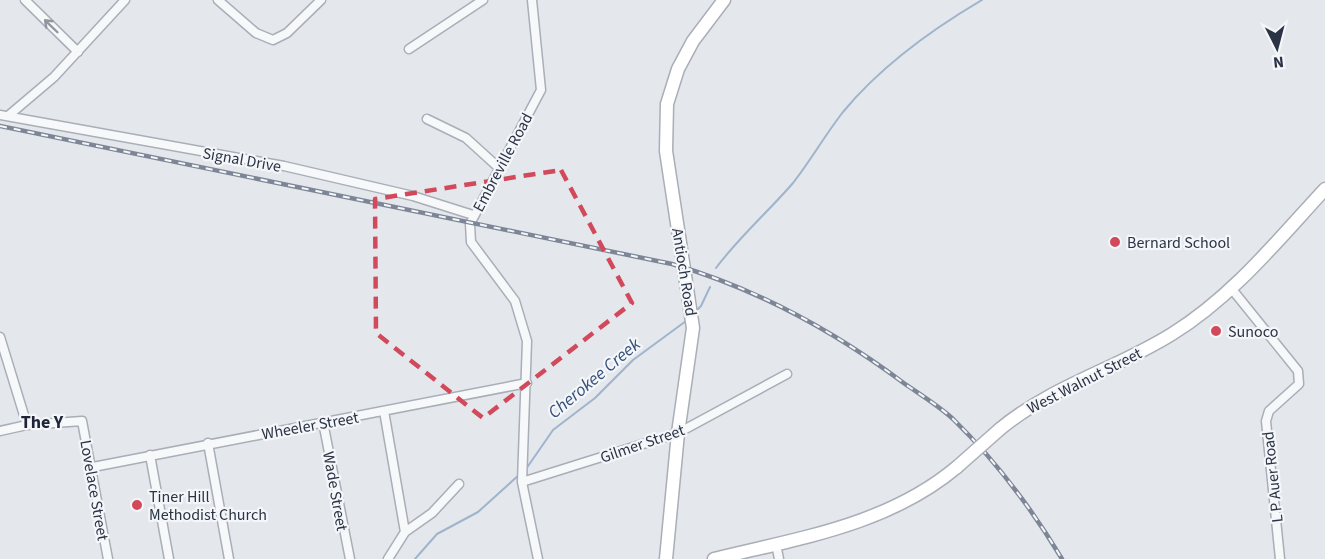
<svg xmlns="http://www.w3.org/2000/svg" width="1325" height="559" font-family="'Source Sans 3',sans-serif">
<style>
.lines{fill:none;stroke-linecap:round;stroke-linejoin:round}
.stream{stroke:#9fb4cc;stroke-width:2}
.street-casing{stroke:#a9aeb7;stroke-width:11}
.secondary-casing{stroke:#a9aeb7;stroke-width:15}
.street{stroke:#f7f8fa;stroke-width:8}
.secondary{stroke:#fff;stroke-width:12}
.rail-casing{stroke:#7d8696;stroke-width:4.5}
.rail{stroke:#f4f6f9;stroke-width:2;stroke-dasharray:7;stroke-linecap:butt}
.secondary-bridge-casing{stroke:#a9aeb7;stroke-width:15;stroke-linecap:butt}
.secondary-bridge{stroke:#fff;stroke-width:12}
.oneway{stroke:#9196a0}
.marked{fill:none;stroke:#d1495b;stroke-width:4.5;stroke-dasharray:12 8;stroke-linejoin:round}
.poi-dot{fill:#d1495b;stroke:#f4f6f9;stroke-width:2}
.labels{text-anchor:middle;stroke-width:4.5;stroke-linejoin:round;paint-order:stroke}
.street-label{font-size:16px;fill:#2b3445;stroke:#f4f6f9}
.poi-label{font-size:16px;fill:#2b3445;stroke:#f4f6f9;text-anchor:start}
.water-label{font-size:18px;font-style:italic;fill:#34527a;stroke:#f4f6f9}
.neighbourhood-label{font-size:18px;font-weight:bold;fill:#1d2536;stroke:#f4f6f9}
</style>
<rect width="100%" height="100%" fill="#e4e7ec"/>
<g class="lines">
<!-- stream -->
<path class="stream" d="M 716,268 C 739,237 768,212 793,183 C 811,160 825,135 843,112 C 881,66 931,30 982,0
M 694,313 L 701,306 L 710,287
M 526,469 L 553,430 L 595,398 L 633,360 L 686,321
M 415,559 L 437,534 L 478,512 L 520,474"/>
<defs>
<path id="street" d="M 25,0 L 78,52
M 218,0 L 256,33 L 273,40 L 287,33 L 321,0
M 532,0 L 541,90 L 470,224 L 471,242 L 515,301 L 527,341 L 522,482 L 538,559
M 409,49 L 483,0
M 0,115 L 284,166 L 413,196 L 473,215
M 8,116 L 54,77 L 125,0
M 427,119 L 466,138 L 499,168
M 1231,288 L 1298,371 L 1299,384 L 1269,411 L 1266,421 L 1280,559
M 0,337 L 27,425
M 384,411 L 405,532
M 323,422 L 350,559
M 0,431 L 27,425 L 82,421 L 108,559
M 208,443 L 229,559
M 150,455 L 169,559
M 93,467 L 527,383
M 522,482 L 678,433 L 787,374
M 776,544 L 779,559
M 388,559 L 405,532 L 432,513 L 459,484"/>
<path id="secondary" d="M 1000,429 C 1052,386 1116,369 1172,334 C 1232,297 1278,240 1325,189
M 666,559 L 678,433 L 693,328 L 666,151 L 667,104 L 678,69 L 693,41 L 724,0
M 714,559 C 799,538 888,525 957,467"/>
</defs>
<!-- street casing -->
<use href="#street" class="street-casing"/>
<!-- secondary casing -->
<use href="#secondary" class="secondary-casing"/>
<!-- street -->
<use href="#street" class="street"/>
<!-- secondary -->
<use href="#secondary" class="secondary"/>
<defs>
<path id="rail" d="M 0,126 L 672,264 C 758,289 834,331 905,384 C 921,395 939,406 953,419 C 995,460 1032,509 1062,559"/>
</defs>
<!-- rail casing -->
<use href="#rail" class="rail-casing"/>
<!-- rail -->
<use href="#rail" class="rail"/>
<defs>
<path id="secondary-bridge" d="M 957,467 L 1000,429"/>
</defs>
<!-- secondary-bridge casing -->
<use href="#secondary-bridge" class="secondary-bridge-casing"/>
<!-- secondary-bridge -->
<use href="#secondary-bridge" class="secondary-bridge"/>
</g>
<!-- one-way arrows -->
<defs><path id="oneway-shaft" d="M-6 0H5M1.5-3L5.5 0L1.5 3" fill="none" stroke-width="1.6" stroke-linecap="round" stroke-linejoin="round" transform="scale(1.5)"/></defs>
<use class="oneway" href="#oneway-shaft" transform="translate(51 26) rotate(-136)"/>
<!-- marked area -->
<path class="marked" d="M 561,170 L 632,303 L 483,418 L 376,333 L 375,199 Z"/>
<!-- markers -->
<g class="poi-dot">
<circle cx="1115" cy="242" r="6"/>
<circle cx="1216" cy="331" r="6"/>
<circle cx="137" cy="505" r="6"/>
</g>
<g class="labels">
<!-- street labels -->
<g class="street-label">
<text transform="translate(242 159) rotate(10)" y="6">Signal Drive</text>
<text transform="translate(502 162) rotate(-62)" y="6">Embreville Road</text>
<text transform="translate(685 272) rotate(81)" y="6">Antioch Road</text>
<text transform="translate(1084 380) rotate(-27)" y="6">West Walnut Street</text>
<text transform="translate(310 425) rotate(-10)" y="6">Wheeler Street</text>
<text transform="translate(642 443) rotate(-19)" y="6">Gilmer Street</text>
<text transform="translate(1272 477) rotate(-96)" y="6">L P Auer Road</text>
<text transform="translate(95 490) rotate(80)" y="6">Lovelace Street</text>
<text transform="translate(336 491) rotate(80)" y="6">Wade Street</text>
</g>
<!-- poi labels -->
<g class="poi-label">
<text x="1127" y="248">Bernard School</text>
<text x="1228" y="337">Sunoco</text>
<text x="149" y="502">Tiner Hill<tspan x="149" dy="18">Methodist Church</tspan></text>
</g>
<!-- water labels -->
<g class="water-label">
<text transform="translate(594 378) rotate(-40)" y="6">Cherokee Creek</text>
</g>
<!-- neighbourhood labels -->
<g class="neighbourhood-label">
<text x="42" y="428">The Y</text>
</g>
</g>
<!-- north arrow -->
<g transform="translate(1277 48) rotate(174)" stroke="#f4f6f9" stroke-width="4.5" paint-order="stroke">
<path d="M0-4.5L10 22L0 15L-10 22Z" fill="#2b3445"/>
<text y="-9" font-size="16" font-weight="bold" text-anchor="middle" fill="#2b3445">N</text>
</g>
</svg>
